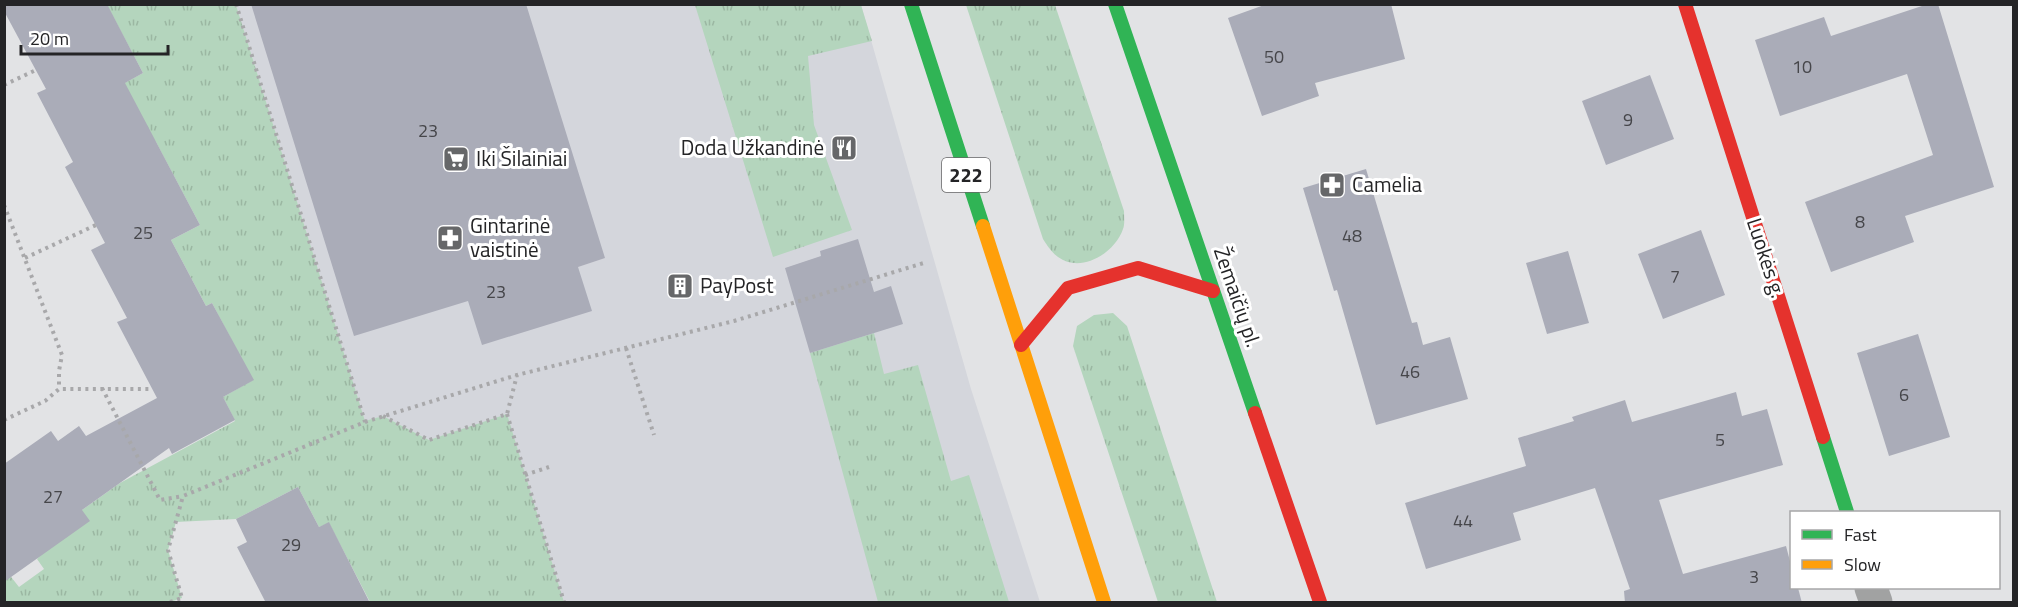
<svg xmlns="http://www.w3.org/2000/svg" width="2018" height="607" font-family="'Titillium Web',sans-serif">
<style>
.built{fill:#d4d6dc}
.grass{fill:url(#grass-tufts)}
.building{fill:#aaacb8}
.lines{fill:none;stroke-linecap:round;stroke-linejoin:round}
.path{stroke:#a8a8aa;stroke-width:4;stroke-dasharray:3 4.5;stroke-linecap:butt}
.street{stroke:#a1a2a2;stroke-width:33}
.fast{stroke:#30b455;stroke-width:14}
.slow{stroke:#ff9f0a;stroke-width:14}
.jam{stroke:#e5322d;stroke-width:14}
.labels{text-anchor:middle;stroke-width:6;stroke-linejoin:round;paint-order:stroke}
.number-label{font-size:18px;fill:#46464a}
.shield{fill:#fff;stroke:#666667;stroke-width:1.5}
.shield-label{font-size:20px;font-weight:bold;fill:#242426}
.poi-label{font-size:21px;fill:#242426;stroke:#fff;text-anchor:start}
.street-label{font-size:21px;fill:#242426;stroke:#fff}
</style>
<defs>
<pattern id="grass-tufts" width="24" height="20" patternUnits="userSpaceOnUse" patternTransform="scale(1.5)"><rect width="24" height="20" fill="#b4d5bd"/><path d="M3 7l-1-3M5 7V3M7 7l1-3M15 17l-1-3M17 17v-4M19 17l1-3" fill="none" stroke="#9bb7a2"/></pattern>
</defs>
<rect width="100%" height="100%" fill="#e2e3e5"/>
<!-- built -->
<path class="built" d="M 236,5 L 861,5 L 971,389 L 1040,602 L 564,602 L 507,415 L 429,440 L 383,416 L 365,422 Z"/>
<!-- grass -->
<path class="grass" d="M 107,5 L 236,5 L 365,421 L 383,416 L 429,440 L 507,414 L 564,602 L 370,602 L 329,523 L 319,527 L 298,487 L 236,519 L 176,522 L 168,550 L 182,598 L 170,602 L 5,602 L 4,568 L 19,587 L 44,569 L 37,559 L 82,510 L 120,483 L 235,421 L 223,397 L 253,380 L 212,303 L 206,306 L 171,240 L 200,225 L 156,142 L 117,87 L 143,73 Z
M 695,5 L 861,5 L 872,41 L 808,56 L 814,125 L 852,230 L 773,257 Z
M 966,5 L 1055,5 L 1124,211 C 1124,217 1125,224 1123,229 C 1115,253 1081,274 1058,257 C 1052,253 1047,245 1043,239 Z
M 1113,313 L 1127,326 L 1217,602 L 1158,602 L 1073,346 L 1077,326 L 1094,315 Z
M 874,333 L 884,374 L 918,365 L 951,481 L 969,475 L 1009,602 L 878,602 L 810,353 Z"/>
<!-- building -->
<path class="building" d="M 4,4 L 107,4 L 143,73 L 125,83 L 200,225 L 171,240 L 206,306 L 212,303 L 254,380 L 223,397 L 235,420 L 172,454 L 169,448 L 82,510 L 90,521 L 4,582 L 4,464 L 51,431 L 58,441 L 79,426 L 86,436 L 157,398 L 117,322 L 127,318 L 91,250 L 105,243 L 65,167 L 73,162 L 37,93 L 46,89 L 4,11 Z
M 251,4 L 526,4 L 605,258 L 578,267 L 592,311 L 482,345 L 468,301 L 354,336 Z
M 1267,4 L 1391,4 L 1405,59 L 1315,83 L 1319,96 L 1262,116 L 1228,18 Z
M 1928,4 L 1938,4 L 1994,187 L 1905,216 L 1914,242 L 1831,272 L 1805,202 L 1933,155 L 1907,74 L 1780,116 L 1755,40 L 1824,17 L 1831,36 Z
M 1650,75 L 1674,139 L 1606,165 L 1582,101 Z
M 1366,169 L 1412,323 L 1417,322 L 1423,345 L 1450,337 L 1468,399 L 1376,425 L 1337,290 L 1334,291 L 1303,188 Z
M 1701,230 L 1725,295 L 1663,319 L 1638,254 Z
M 858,239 L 874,292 L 891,286 L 903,324 L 810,353 L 785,268 L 821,256 L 820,251 Z
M 1568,251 L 1589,323 L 1547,334 L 1526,263 Z
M 1918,334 L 1950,437 L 1889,456 L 1857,353 Z
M 1736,392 L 1742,416 L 1767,409 L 1783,465 L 1659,500 L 1683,574 L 1786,546 L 1791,565 L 1791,588 L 1798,588 L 1802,603 L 1625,603 L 1624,591 L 1630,589 L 1595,488 L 1513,513 L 1521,540 L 1426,569 L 1405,503 L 1526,466 L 1518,438 L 1574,421 L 1572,417 L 1625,400 L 1632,422 Z
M 298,487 L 319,527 L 329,522 L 370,603 L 266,603 L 237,547 L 247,542 L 236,519 Z"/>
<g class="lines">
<!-- path -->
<path class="path" d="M 236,4 L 365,422
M 4,85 L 36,70
M 4,205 L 62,355 L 59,371 L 59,389
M 25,258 L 96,225
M 626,348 L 654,435
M 102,388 L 160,500 L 183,496
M 507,414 L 564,602
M 383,416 L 429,440 L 507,414 L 517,375 L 734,321 L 927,262
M 4,420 L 45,401 L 59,389 L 152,389
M 525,475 L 549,467
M 170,602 L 182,598 L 168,550 L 183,496 L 365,422 L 517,375"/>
<!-- street -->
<path class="street" d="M 1871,588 L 1876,602"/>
<!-- fast -->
<path class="fast" d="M 911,4 L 983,226
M 1115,4 L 1255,413
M 1823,437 L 1847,512"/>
<!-- slow -->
<path class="slow" d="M 983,226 L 1104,602"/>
<!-- jam -->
<path class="jam" d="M 1685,4 L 1823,437
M 1021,345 L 1068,288 L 1138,268 L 1213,291
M 1255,413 L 1320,602"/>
</g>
<!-- icons -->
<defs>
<symbol id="restaurant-square" viewBox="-11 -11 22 22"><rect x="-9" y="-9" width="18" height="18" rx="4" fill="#666769" stroke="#fff"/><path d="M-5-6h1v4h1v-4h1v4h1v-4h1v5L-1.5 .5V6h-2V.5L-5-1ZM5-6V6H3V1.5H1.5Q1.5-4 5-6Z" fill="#fff"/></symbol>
<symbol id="supermarket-square" viewBox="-11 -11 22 22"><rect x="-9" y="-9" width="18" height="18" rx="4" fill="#666769" stroke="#fff"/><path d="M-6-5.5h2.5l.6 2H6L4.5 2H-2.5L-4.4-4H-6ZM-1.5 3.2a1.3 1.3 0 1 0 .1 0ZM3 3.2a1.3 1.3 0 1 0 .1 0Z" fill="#fff"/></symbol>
<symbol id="pharmacy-square" viewBox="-11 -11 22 22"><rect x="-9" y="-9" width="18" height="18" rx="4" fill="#666769" stroke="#fff"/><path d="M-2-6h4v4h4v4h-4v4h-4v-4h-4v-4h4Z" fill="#fff"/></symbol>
<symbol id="building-square" viewBox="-11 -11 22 22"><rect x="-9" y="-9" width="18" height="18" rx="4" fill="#666769" stroke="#fff"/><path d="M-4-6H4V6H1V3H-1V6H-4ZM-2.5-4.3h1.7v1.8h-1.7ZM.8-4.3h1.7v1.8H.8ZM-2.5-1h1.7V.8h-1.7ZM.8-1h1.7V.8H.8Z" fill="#fff"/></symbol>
</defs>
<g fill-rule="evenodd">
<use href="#restaurant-square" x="829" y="133" width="30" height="30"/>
<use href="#supermarket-square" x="441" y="144" width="30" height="30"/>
<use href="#pharmacy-square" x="1317" y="170" width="30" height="30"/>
<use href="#pharmacy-square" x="435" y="223" width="30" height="30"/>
<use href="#building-square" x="665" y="271" width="30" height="30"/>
</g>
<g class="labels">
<!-- number labels -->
<g class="number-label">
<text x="1274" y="63">50</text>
<text x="1802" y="73">10</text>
<text x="1628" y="126">9</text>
<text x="428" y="137">23</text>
<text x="1860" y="228">8</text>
<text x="143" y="239">25</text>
<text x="1352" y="242">48</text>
<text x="1675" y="283">7</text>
<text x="496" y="298">23</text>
<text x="1410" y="378">46</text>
<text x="1904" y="401">6</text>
<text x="1720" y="446">5</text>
<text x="53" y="503">27</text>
<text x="1463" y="527">44</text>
<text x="291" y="551">29</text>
<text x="1754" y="583">3</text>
</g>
<!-- shield labels -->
<rect class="shield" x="942" y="158" width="48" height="34" rx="4.5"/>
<g class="shield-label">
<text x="966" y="182">222</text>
</g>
<!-- poi labels -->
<g class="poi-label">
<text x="824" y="155" text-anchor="end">Doda Užkandinė</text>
<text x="476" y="166">Iki Šilainiai</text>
<text x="1352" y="192">Camelia</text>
<text x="470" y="233">Gintarinė<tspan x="470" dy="24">vaistinė</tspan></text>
<text x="700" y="293">PayPost</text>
</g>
<!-- street labels -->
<g class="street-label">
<text transform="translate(1766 258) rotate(72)" y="7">Luokės g.</text>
<text transform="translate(1237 297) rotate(71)" y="7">Žemaičių pl.</text>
</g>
</g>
<!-- border -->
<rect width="2018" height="607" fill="none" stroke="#242426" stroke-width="12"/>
<!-- legend -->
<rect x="1790" y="511" width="210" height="78" fill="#ffffff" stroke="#a7a7a8" stroke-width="1.5"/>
<rect x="1802" y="530" width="30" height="9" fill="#30b455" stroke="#a7a7a8" stroke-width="1.5"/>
<text x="1844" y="541" font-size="18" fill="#242426">Fast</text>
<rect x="1802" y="560" width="30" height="9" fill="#ff9f0a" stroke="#a7a7a8" stroke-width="1.5"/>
<text x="1844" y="571" font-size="18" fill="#242426">Slow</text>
<!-- scale -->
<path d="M21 45v9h147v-9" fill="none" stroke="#242426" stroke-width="3"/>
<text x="30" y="45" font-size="18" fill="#242426" stroke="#ffffff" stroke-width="4.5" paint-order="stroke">20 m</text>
</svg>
